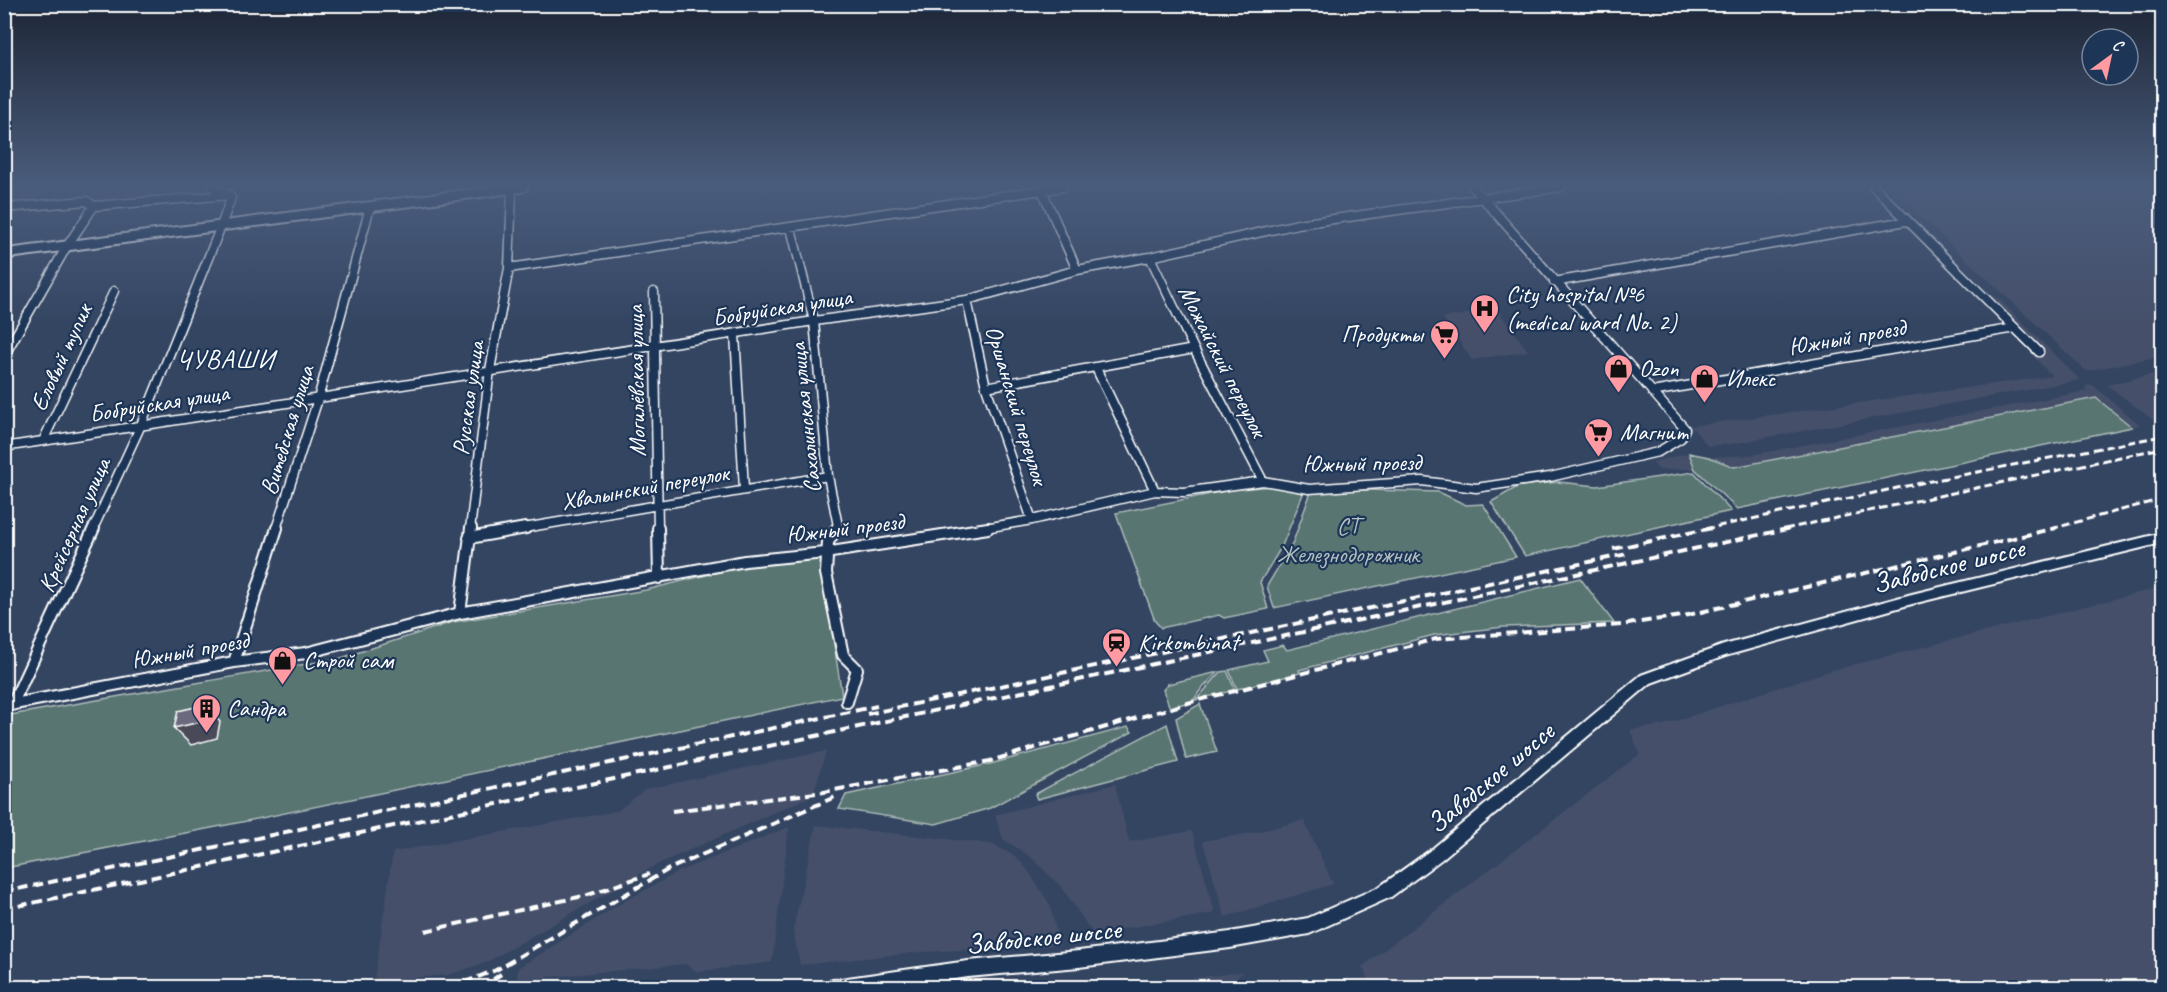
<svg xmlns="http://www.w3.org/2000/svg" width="2167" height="992" font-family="Caveat,sans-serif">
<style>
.built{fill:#44506a}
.green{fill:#587572;stroke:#acbab8;stroke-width:1.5}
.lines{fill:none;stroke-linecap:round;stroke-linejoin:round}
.minor-far1-casing{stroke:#fff;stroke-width:11}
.minor-casing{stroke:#fff;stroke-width:14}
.secondary-casing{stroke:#fff;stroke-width:13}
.primary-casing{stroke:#fff;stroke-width:4}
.minor-far1{stroke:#1d3557;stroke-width:8}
.minor{stroke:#1d3557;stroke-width:10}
.secondary{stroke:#1d3557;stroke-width:9}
.primary{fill:#1d3557;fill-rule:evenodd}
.rail-far1{stroke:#fff;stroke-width:3;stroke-dasharray:8 4;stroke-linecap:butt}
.rail{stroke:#fff;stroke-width:4;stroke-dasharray:10 5;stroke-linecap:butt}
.shaded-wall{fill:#4a4a58;stroke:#fff;stroke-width:1.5}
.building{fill:#6a697d;stroke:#fff;stroke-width:1.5}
.labels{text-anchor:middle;stroke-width:4.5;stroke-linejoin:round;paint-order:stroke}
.poi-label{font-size:24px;fill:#fff;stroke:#1d3557;text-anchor:start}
.street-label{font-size:24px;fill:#fff;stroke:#1d3557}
.park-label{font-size:24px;fill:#b4c1c0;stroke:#1d3557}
.neighbourhood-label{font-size:26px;letter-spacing:1.5px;fill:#fff;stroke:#1d3557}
.near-street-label{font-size:28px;fill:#fff;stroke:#1d3557}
</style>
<rect width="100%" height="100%" fill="#344562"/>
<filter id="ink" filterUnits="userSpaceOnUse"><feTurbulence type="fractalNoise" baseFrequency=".0167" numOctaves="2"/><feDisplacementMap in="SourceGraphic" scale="12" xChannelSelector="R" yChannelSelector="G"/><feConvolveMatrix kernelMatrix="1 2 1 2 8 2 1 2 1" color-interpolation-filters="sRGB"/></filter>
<g filter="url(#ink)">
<!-- built -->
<path class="built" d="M 5,187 L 58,187 L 28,202 L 5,204 Z
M 70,187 L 165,187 L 142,199 L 98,202 Z
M 1889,187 L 2162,187 L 2162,356 L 2086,371 Z
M 1992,296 L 1999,299 L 2080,380 L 1731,444 L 1708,446 L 1691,426 L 2052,376 L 2033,356 L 2040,353 L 1985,297 Z
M 1497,309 L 1528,351 L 1472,360 L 1443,318 Z
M 2162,372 L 2162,420 L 2156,422 L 2107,385 Z
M 2093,385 L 2140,425 L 2132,427 L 2095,398 L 1733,468 L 1709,457 L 1751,455 L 2087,391 L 2085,386 Z
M 1689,453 L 1695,469 L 1659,470 L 1652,462 Z
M 2162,587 L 2162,987 L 1374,988 L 1362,967 L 1640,754 L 1630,730 L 1663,725 L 1829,671 Z
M 826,751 L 813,795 L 654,866 L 487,962 L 448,975 L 374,981 L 393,852 L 617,811 L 646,789 Z
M 1115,784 L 1129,842 L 1192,831 L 1215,913 L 1093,934 L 1063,889 L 1031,857 L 1003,839 L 995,815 Z
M 1304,820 L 1333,884 L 1225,917 L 1203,841 L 1257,832 Z
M 816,825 L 991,844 L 1015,856 L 1027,869 L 1050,905 L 1060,945 L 922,952 L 800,965 L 793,930 Z
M 789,827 L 772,962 L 697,972 L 686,964 L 517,980 L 518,968 L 620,904 L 680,871 Z
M 1242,972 L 1230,987 L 1123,987 Z"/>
<!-- green -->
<path class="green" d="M 2096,398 L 2132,427 L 1737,509 L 1695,469 L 1689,453 L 1709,457 L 1734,467 Z
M 1694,472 L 1731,511 L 1525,556 L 1491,502 L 1519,486 L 1559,482 L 1597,486 Z
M 1274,486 L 1302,490 L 1303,494 L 1282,546 L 1260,582 L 1268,609 L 1224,618 L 1219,615 L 1161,628 L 1155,621 L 1116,513 L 1236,489 Z
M 1333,489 L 1439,492 L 1466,505 L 1483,504 L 1516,557 L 1274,608 L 1267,586 L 1293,542 L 1311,492 Z
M 823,555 L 823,573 L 842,696 L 242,822 L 5,868 L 5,716 L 341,658 L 453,622 L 646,590 L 735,568 Z
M 1580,578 L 1614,623 L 1504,627 L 1434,635 L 1299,670 L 1300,673 L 1237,689 L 1229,670 L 1268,661 L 1263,650 L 1283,645 L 1287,650 Z
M 1227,671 L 1235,690 L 1196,700 L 1221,672 Z
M 1218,672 L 1199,692 L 1194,700 L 1170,708 L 1163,690 L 1168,684 Z
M 1200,704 L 1217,752 L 1186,759 L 1176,718 Z
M 1167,724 L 1178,762 L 1037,799 L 1035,794 Z
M 1128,727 L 1132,732 L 990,808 L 936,824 L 839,809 L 846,795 L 990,764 Z"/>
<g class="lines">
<defs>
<path id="minor-far1" d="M 212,187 L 229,195
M 1874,187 L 2039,352
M 1041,188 L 1077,270
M 4,208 L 87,201 L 94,206 L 229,195
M 791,228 L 814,321 L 828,476 L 838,526 L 836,529
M 1150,257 L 1194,349 L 1263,481
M 509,268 L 1063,187
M 1554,282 L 1906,221
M 654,292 L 658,529
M 967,300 L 986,387 L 1032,520
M 735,334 L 744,489
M 4,356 L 67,246 L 94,206
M 1096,368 L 1155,491
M 986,387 L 1194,349
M 1652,392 L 2015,328
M 43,441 L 114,291
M 4,447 L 814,321 L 967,300 L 1077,270 L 1150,257 L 1298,224 L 1561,187
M 93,529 L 141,425 L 221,226 L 231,198 L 229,195
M 276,529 L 318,399 L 370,207
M 470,529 L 490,370 L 509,268 L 512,189
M 518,529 L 828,476
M 979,529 L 1032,520 L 1155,491 L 1184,492 L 1263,481 L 1309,489 L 1422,481 L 1476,488 L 1550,477 L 1658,452 L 1681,438 L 1685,429 L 1473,187"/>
<path id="minor" d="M 658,528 L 659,578
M 837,528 L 828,542 L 826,573 L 843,655 L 857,669 L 847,702
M 469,538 L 526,528
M 460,613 L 471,528
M 234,662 L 277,528
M 12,705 L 94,528
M 4,706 L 234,662 L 306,653 L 460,613 L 745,561 L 825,553 L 988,528"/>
<path id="secondary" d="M 4,254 L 523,187"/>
<path id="primary" d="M 2162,533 L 2162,543 L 1912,604 L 1725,656 L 1651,683 L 1442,859 L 1391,897 L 1309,934 L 1230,948 L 1079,967 L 968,977 L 896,988 L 825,988 L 827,982 L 833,980 L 968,961 L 1079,951 L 1230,932 L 1308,918 L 1379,887 L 1432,849 L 1641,675 L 1724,645 L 1912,594 Z"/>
</defs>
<!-- minor-far1 casing -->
<use href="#minor-far1" class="minor-far1-casing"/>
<!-- minor casing -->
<use href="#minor" class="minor-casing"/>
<!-- secondary casing -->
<use href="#secondary" class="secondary-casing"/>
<!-- primary casing -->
<use href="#primary" class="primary-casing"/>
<!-- minor-far1 -->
<use href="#minor-far1" class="minor-far1"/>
<!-- minor -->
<use href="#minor" class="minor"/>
<!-- secondary -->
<use href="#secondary" class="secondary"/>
<!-- primary -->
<use href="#primary" class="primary"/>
<!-- rail-far1 -->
<path class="rail-far1" d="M 1705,529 L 1921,483 L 2162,436
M 1785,529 L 2162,448
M 2051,529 L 2162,499"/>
<!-- rail -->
<path class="rail" d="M 1613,549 L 1712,528
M 867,714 L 1627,554
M 672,811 L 824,792 L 990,761 L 1195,701 L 1436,639 L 1621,625 L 1688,615 L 2056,528
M 4,892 L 877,706
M 4,909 L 1792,528
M 425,931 L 588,895 L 649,874
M 450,988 L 496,970 L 669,869 L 835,797
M 481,988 L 501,974"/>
</g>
<!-- shaded-wall -->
<path class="shaded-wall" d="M 204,705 L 220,722 L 217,738 L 191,745 L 174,728 Z"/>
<!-- building -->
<path class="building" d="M 204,705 L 200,722 L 174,728 L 178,711 Z"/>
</g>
<!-- sky -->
<linearGradient id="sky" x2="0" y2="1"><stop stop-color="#1d2636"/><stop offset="0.57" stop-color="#4a5c7c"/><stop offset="1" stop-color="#4a5c7c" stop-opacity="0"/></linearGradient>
<rect width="2167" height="326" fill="url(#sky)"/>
<!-- icons -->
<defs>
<symbol id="hospital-pin" viewBox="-11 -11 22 30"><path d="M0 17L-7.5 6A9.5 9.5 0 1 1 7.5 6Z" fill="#ff9aa2" stroke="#1d3557"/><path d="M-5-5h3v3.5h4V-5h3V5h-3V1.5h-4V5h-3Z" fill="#111"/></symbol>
<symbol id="supermarket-pin" viewBox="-11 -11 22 30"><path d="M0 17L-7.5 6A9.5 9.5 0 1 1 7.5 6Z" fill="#ff9aa2" stroke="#1d3557"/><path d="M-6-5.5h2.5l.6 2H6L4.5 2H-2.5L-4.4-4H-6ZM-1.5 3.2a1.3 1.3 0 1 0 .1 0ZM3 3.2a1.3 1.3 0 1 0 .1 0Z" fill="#111"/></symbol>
<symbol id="shop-pin" viewBox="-11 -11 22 30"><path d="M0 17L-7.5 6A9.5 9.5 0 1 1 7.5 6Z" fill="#ff9aa2" stroke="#1d3557"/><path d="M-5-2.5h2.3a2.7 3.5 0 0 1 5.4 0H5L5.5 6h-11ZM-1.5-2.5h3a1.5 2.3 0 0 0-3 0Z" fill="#111"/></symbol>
<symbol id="station-pin" viewBox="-11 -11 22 30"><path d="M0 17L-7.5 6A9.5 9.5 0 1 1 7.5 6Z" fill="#ff9aa2" stroke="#1d3557"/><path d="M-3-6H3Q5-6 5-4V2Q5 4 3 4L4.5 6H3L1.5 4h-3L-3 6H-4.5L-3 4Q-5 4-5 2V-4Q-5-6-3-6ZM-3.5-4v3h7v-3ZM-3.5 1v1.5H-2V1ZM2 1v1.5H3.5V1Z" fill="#111"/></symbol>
<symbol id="building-pin" viewBox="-11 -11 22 30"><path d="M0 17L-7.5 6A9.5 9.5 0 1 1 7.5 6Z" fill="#ff9aa2" stroke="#1d3557"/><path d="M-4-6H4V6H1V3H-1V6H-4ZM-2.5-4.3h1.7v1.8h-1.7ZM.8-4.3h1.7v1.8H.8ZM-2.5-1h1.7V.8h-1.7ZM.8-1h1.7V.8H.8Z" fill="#111"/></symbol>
</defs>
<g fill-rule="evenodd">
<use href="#hospital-pin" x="1468" y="292" width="33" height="45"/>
<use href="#supermarket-pin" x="1428" y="318" width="33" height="45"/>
<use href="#shop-pin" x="1602" y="352" width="33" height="45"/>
<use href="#shop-pin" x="1688" y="362" width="33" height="45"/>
<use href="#supermarket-pin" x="1582" y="416" width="33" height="45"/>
<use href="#station-pin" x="1100" y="626" width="33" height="45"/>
<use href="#shop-pin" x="266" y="644" width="33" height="45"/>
<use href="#building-pin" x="190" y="692" width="33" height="45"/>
</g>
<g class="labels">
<!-- poi labels -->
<g class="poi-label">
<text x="1506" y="302">City hospital №6<tspan x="1506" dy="28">(medical ward No. 2)</tspan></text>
<text x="1423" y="342" text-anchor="end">Продукты</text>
<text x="1639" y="376">Ozon</text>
<text x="1726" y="386">Илекс</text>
<text x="1620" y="440">Магнит</text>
<text x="1138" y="650">Kirkombinat</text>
<text x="303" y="668">Строй сам</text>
<text x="227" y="716">Сандра</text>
</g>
<!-- street labels -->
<g class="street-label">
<text transform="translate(782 307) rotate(-9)" y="8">Бобруйская улица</text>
<text transform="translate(1847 337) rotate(-10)" y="8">Южный проезд</text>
<text transform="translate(61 357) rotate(-65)" y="8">Еловый тупик</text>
<text transform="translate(1223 361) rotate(63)" y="8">Можайский переулок</text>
<text transform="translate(636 381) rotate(-91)" y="8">Могилёвская улица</text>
<text transform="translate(468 398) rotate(-82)" y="8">Русская улица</text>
<text transform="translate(159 403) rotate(-9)" y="8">Бобруйская улица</text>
<text transform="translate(1017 405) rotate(73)" y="8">Оршанский переулок</text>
<text transform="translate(805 418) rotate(-96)" y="8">Сахалинская улица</text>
<text transform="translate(287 430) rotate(-73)" y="8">Витебская улица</text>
<text transform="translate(1362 463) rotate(-1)" y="8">Южный проезд</text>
<text transform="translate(645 487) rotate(-10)" y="8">Хвалынский переулок</text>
<text transform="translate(74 525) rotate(-66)" y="8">Крейсерная улица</text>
<text transform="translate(845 528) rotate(-7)" y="8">Южный проезд</text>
<text transform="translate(190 650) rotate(-10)" y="8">Южный проезд</text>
</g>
<!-- park labels -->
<g class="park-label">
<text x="1348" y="534">СТ<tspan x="1348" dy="28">Железнодорожник</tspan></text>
</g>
<!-- neighbourhood labels -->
<g class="neighbourhood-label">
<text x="226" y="368">ЧУВАШИ</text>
</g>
<!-- near-street labels -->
<g class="near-street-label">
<text transform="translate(1948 565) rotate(-14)" y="10">Заводское шоссе</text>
<text transform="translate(1490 777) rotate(-40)" y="10">Заводское шоссе</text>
<text transform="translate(1043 936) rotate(-6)" y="10">Заводское шоссе</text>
</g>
</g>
<!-- margin -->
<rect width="2167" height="992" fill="none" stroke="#1d3557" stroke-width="24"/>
<rect x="12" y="12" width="2143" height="968" fill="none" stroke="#fff" stroke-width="2" filter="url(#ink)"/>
<!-- north arrow -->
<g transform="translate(2110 57) rotate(33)"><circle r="28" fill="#1d3557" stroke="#77869a" stroke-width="1.5"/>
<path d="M0-4.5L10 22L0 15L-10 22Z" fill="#ff9aa2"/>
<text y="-9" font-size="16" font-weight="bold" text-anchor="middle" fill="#ffffff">С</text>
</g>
</svg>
